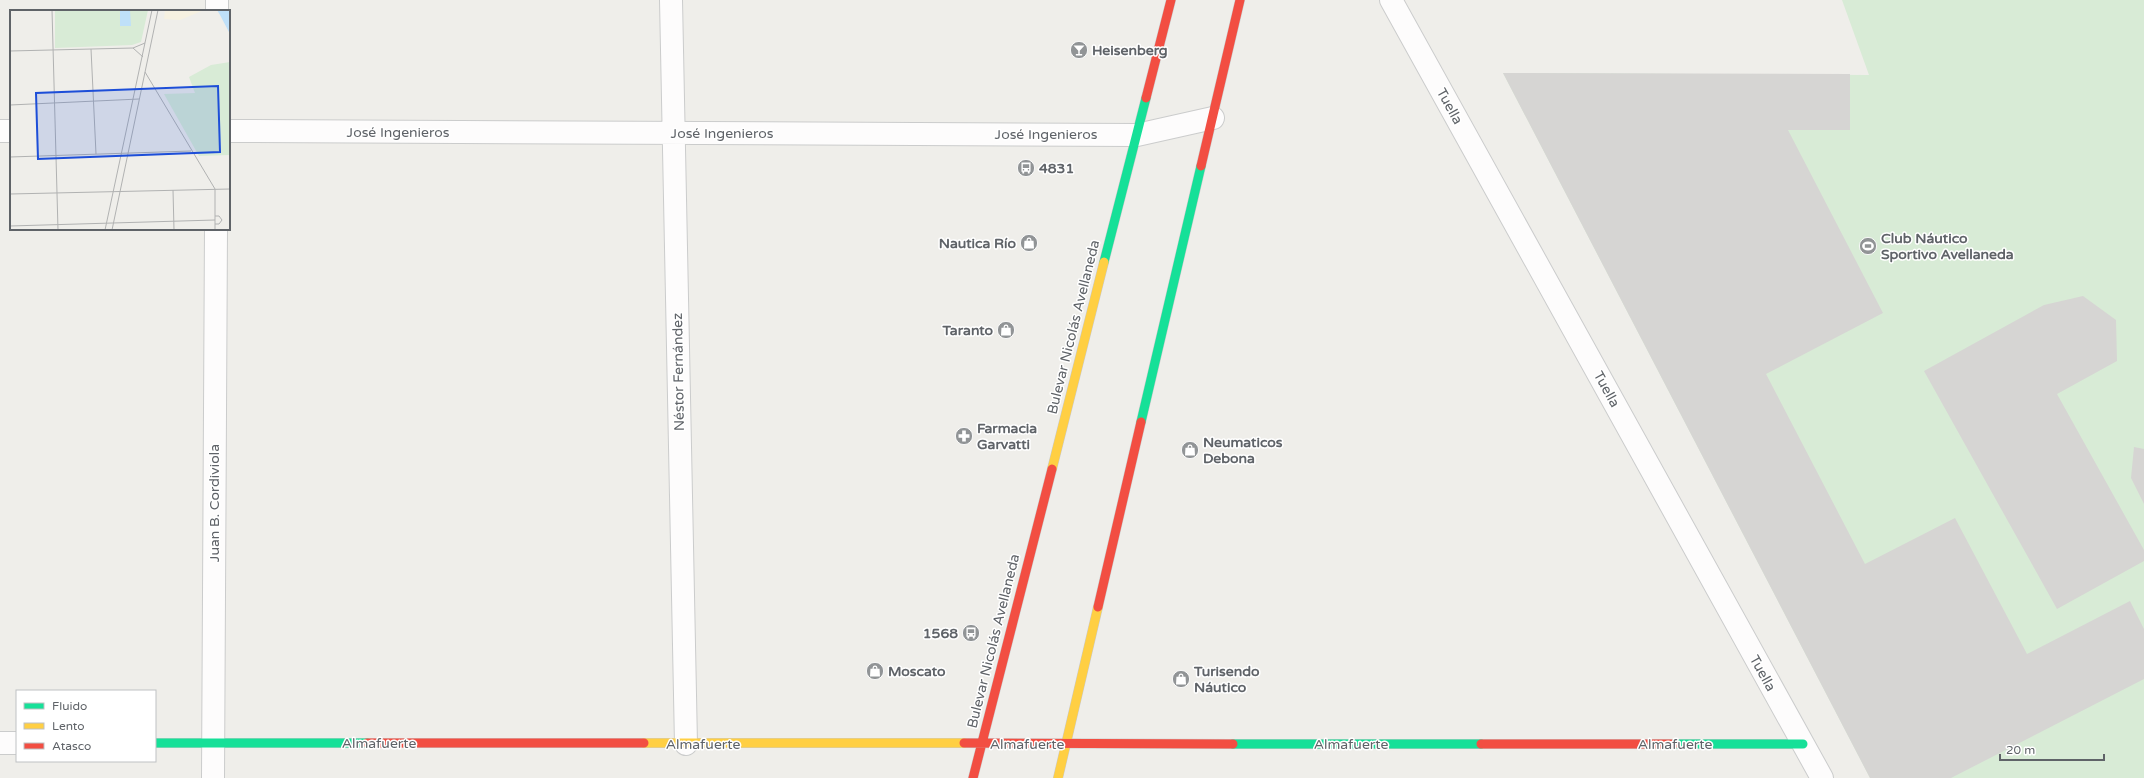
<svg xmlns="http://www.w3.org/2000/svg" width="2144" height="778" font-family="'Varela Round',sans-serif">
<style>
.pitch{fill:#d8ebd6}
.building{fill:#d6d5d3}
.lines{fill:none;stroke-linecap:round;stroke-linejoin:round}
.street-casing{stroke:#cbcccc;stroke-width:24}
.fast-casing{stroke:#cacacb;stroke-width:10}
.slow-casing{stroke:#cacacb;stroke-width:10}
.jam-casing{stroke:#cacacb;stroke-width:10}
.street{stroke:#fdfcfc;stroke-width:22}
.fast{stroke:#16e098;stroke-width:9}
.slow{stroke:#ffcf43;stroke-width:9}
.jam{stroke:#f24e42;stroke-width:9}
.labels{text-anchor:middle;stroke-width:3;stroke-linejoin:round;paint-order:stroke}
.poi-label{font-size:14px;font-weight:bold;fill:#5f6368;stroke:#fff;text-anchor:start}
.street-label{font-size:14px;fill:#5f6368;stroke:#fff}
.inset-road{fill:none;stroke:#b1b2b2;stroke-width:1}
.view{fill:#1d4ed8;fill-opacity:0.15;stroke:#1d4ed8;stroke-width:2}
.inset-edge{fill:none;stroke:#5f6368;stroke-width:2}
</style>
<rect width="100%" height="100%" fill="#efeeea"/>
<!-- pitch -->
<path class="pitch" d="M 1842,0 L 2144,0 L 2144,778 L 1870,778 L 1503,73 L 1869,75 Z"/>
<!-- building -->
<path class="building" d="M 1503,73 L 1850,74 L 1850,130 L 1788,130 L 1883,313 L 1766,374 L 1865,564 L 1955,518 L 2027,654 L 2130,601 L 2144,629 L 2144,679 L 1951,778 L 1870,778 Z
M 2083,296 L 2116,320 L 2117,361 L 2057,394 L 2144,550 L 2144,561 L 2057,609 L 1924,371 L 2044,305 Z
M 2134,447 L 2144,449 L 2144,504 L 2131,478 Z"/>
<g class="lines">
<defs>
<path id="street" d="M 671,0 L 686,744
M 1391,0 L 1822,778
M 217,11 L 217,0
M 0,131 L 11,131
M 229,131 L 1137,135 L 1213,118
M 0,743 L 17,743
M 213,778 L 216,229"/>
<path id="fast" d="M 1104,262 L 1146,98
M 1141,422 L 1201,166
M 155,743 L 367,743
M 1233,744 L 1481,744
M 1674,744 L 1803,744"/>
<path id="slow" d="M 1052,469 L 1104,262
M 644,743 L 964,743
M 1058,778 L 1098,607"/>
<path id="jam" d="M 1146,98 L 1171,0
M 1201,166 L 1240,0
M 1098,607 L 1141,422
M 367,743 L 644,743
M 964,743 L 1233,744
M 1481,744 L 1674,744
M 973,778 L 1052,469"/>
</defs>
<!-- street casing -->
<use href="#street" class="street-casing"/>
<!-- fast casing -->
<use href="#fast" class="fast-casing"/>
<!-- slow casing -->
<use href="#slow" class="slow-casing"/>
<!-- jam casing -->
<use href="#jam" class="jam-casing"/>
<!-- street -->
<use href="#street" class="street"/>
<!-- fast -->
<use href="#fast" class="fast"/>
<!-- slow -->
<use href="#slow" class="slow"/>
<!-- jam -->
<use href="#jam" class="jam"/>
</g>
<!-- icons -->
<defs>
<symbol id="bar-disc" viewBox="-11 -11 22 22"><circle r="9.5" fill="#919496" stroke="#fff"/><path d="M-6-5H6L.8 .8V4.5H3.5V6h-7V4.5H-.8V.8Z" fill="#fff"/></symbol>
<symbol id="bus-disc" viewBox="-11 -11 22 22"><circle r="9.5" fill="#919496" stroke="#fff"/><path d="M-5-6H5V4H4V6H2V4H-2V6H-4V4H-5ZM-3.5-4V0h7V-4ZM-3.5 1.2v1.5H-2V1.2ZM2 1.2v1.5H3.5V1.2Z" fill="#fff"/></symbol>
<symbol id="shop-disc" viewBox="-11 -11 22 22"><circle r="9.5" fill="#919496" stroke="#fff"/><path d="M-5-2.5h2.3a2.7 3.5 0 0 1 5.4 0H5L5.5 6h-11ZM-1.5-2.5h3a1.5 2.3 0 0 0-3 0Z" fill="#fff"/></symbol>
<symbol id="stadium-disc" viewBox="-11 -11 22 22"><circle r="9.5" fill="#919496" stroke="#fff"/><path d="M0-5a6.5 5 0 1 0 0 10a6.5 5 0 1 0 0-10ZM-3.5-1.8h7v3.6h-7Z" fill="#fff"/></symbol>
<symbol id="pharmacy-disc" viewBox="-11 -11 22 22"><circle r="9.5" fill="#919496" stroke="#fff"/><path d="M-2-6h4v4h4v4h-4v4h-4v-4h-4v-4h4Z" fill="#fff"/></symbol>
</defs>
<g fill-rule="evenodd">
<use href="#bar-disc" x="1069" y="40" width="20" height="20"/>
<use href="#bus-disc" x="1016" y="158" width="20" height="20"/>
<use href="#shop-disc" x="1019" y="233" width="20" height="20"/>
<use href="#stadium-disc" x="1858" y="236" width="20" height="20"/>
<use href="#shop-disc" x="996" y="320" width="20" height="20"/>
<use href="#pharmacy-disc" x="954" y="426" width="20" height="20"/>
<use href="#shop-disc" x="1180" y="440" width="20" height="20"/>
<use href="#bus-disc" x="961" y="623" width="20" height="20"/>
<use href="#shop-disc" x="865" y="661" width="20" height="20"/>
<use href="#shop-disc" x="1171" y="669" width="20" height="20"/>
</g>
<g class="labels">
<!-- poi labels -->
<g class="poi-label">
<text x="1092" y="55">Heisenberg</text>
<text x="1039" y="173">4831</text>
<text x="1881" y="243">Club Náutico<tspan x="1881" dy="16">Sportivo Avellaneda</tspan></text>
<text x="1016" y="248" text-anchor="end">Nautica Río</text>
<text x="993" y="335" text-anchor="end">Taranto</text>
<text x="977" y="433">Farmacia<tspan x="977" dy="16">Garvatti</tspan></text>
<text x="1203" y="447">Neumaticos<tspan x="1203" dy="16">Debona</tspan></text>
<text x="958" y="638" text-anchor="end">1568</text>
<text x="888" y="676">Moscato</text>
<text x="1194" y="676">Turisendo<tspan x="1194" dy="16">Náutico</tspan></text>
</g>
<!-- street labels -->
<g class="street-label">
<text transform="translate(1450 106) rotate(61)" y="5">Tuella</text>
<text x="398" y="137">José Ingenieros</text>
<text x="722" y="138">José Ingenieros</text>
<text x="1046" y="139">José Ingenieros</text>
<text transform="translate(1073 327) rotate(-76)" y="5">Bulevar Nicolás Avellaneda</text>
<text transform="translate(678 372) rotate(-91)" y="5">Néstor Fernández</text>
<text transform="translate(1607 389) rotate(61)" y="5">Tuella</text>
<text transform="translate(214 503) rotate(-90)" y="5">Juan B. Cordiviola</text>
<text transform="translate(993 641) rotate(-76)" y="5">Bulevar Nicolás Avellaneda</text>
<text transform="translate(1763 673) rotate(61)" y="5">Tuella</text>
<text x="379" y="748">Almafuerte</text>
<text x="703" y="749">Almafuerte</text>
<text x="1027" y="749">Almafuerte</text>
<text x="1351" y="749">Almafuerte</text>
<text x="1675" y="749">Almafuerte</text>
</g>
</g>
<!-- overview -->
<g transform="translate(10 10)">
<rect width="220" height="220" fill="#efeeea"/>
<path d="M 155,0 L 194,0 L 170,10 L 154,9 Z" fill="#f6f1e1"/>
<path d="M 45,0 L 138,0 L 131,32 L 122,35 L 45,38 ZM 220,52 L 220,145 L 189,146 L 154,84 L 185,83 L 179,67 L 201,55 Z" fill="#d8ebd6"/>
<path d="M 110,0 L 120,0 L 121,16 L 110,16 ZM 207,0 L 220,0 L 220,24 L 210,5 Z" fill="#bfe0f9"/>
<path class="inset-road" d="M 42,0 L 48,220M 123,38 L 133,47M 81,39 L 86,144M 0,41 L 123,38 L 135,33M 135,62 L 205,179 L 205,220M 0,95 L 129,89M 0,147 L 181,141M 163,180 L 164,220M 0,184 L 220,179M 205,206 L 209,206 L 212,210 L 209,214 L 205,214M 0,216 L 205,210M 95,220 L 142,0M 102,220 L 148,0"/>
<path class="view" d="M 208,76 L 210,142 L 28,149 L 26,83 Z"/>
<rect width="220" height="220" class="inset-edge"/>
</g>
<!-- legend -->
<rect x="16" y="690" width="140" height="72" fill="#ffffff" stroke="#bfc1c3"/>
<rect x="24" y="703" width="20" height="6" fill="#16e098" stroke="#bfc1c3"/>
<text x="52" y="710" font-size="12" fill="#5f6368">Fluido</text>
<rect x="24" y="723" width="20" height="6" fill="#ffcf43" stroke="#bfc1c3"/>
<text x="52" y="730" font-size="12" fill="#5f6368">Lento</text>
<rect x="24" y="743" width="20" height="6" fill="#f24e42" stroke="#bfc1c3"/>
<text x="52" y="750" font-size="12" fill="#5f6368">Atasco</text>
<!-- scale -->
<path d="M2000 754v6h104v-6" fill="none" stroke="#5f6368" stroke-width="2"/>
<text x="2006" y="754" font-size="12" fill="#5f6368" stroke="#ffffff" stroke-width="3" paint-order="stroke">20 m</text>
</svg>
